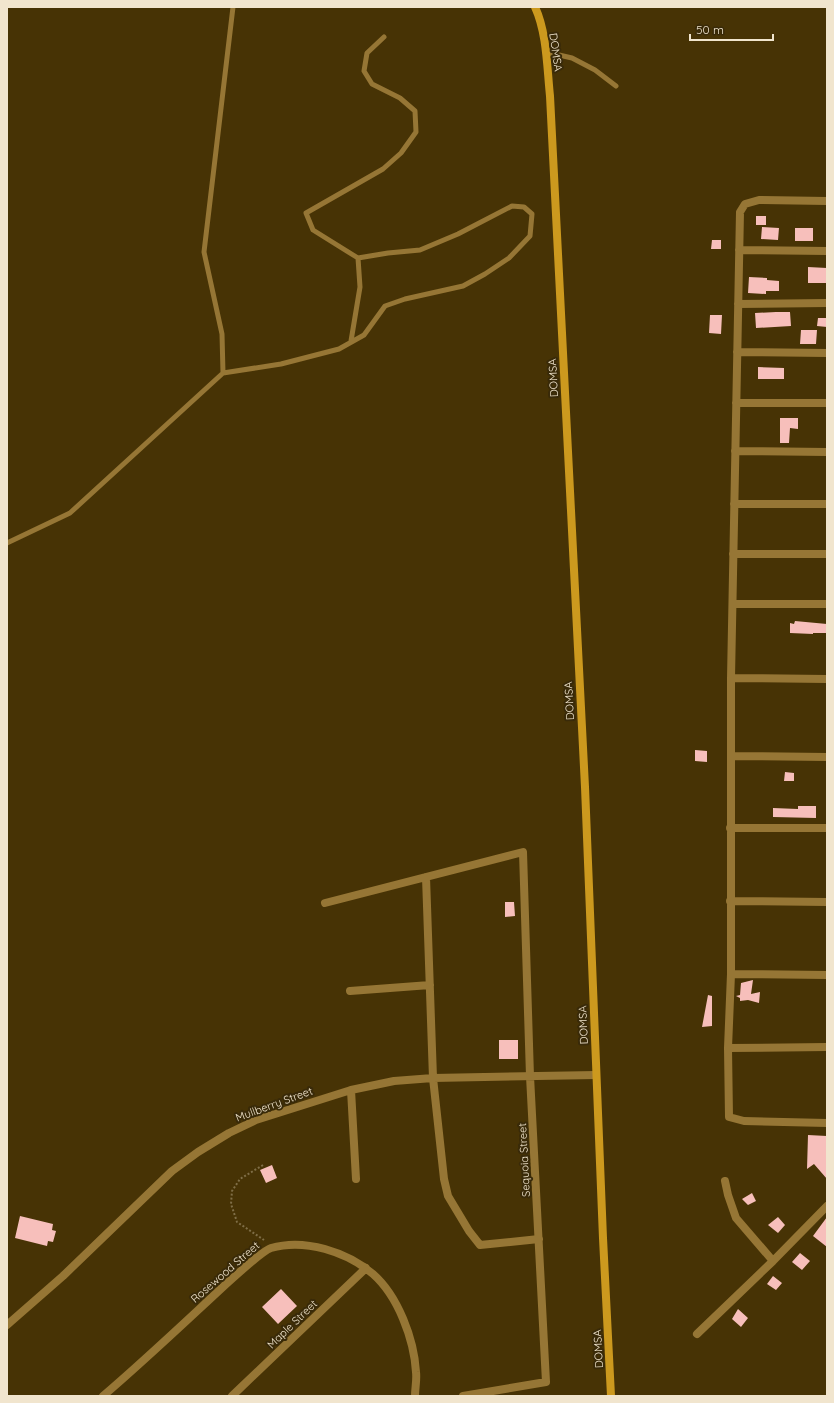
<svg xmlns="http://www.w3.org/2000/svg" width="834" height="1403" font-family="Quicksand,sans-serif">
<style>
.building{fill:#f7bfbb}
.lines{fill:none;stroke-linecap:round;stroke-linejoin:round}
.path{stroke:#7f6e47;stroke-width:2;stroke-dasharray:2 2;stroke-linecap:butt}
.service{stroke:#967635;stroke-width:5}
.minor{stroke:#967635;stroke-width:8}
.secondary{stroke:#cc991e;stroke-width:8}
.labels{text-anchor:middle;stroke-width:4;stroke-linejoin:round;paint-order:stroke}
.street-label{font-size:11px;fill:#f1e5ce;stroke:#392a09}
</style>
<rect width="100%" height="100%" fill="#473305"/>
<!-- building -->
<path class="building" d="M 756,216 L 766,216 L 766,225 L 756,225 Z
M 762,227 L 779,228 L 778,240 L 761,239 Z
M 795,228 L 813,228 L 813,241 L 795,241 Z
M 712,240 L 721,240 L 721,249 L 711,249 Z
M 808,267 L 827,268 L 827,283 L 808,283 Z
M 749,277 L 767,278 L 767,280 L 779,281 L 779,291 L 766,291 L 766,294 L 748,293 Z
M 776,312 L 790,312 L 791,326 L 756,328 L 755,313 Z
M 710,315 L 722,315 L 721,334 L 709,333 Z
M 818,318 L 827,318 L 827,327 L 817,326 Z
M 801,330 L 817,330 L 816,344 L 800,344 Z
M 758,367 L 784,368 L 784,379 L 758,379 Z
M 780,418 L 798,418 L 798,429 L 790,428 L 789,443 L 780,443 Z
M 795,621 L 827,624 L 827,633 L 813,633 L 813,634 L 790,633 L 790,623 L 794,624 Z
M 695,750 L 707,751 L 707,762 L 695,761 Z
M 785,772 L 794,773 L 794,781 L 784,781 Z
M 798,806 L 816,806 L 816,818 L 773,817 L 773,808 L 798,809 Z
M 505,902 L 514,902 L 515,916 L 505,917 Z
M 753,980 L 751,994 L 760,992 L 759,1003 L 748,1000 L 740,1001 L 740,998 L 736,996 L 740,995 L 741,983 Z
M 708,995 L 712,996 L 712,1026 L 702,1027 Z
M 499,1040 L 518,1040 L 518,1059 L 499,1059 Z
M 808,1135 L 827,1136 L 827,1179 L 814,1164 L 807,1169 Z
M 272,1165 L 277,1178 L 266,1183 L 260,1170 Z
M 752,1193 L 756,1201 L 748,1205 L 742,1199 Z
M 20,1216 L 53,1224 L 52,1230 L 56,1231 L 53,1242 L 48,1241 L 47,1246 L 15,1238 Z
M 778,1217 L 785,1225 L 778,1233 L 768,1225 Z
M 827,1217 L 827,1247 L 813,1236 Z
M 800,1253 L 810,1261 L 802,1270 L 792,1262 Z
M 773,1276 L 782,1283 L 776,1290 L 767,1284 Z
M 281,1289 L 297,1306 L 278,1324 L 262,1307 Z
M 738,1309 L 748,1318 L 741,1327 L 732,1319 Z"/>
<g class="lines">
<!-- path -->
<path class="path" d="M 263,1165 L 240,1179 L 232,1191 L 231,1204 L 237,1222 L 264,1240"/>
<!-- service -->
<path class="service" d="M 546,52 L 572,58 L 595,70 L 616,86
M 351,341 L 360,287 L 358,258
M 223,373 L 222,334 L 204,252 L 233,7
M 7,543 L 70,513 L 223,373 L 281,364 L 339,349 L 364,335 L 385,306 L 405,299 L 463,286 L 485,274 L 509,258 L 530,236 L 532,214 L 524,207 L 512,206 L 458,234 L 420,250 L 388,253 L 358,258 L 313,230 L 306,213 L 383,169 L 401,153 L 416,132 L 415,111 L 400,98 L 372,84 L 364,71 L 367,53 L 384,37"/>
<!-- minor -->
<path class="minor" d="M 827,201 L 759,200 L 745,204 L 740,212 L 731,678 L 731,974 L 728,1048 L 729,1117 L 744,1121 L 827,1123
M 739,250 L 827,251
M 738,304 L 827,303
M 737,352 L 827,353
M 736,403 L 827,403
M 735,451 L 827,452
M 734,504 L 827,504
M 733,554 L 827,554
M 733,604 L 827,604
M 731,678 L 827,679
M 732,756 L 827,757
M 730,828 L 827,828
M 426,877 L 433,1078 L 444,1179 L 448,1196 L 469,1231 L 480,1245 L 539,1239
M 730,901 L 827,902
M 325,903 L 523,852 L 530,1076 L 546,1382 L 463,1396
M 731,974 L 827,975
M 350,991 L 430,985
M 728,1048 L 827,1047
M 351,1090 L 356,1179
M 725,1181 L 728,1195 L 736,1218 L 773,1261
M 7,1325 L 63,1276 L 172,1171 L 198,1152 L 229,1133 L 256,1120 L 351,1090 L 394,1081 L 433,1078 L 596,1075
M 697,1334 L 773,1261 L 827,1206
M 103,1396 C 144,1361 184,1323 224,1286 C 233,1278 262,1251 271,1248 C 305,1238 347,1252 373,1274 C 398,1296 414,1339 416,1372 C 417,1380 415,1388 415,1396
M 232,1396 L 366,1268"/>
<!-- secondary -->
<path class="secondary" d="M 535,7 C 547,33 547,68 550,96 L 585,787 L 603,1238 L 611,1396"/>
</g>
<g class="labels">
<!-- street labels -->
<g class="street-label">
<text transform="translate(556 52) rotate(82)" y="4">DOMSA</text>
<text transform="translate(553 378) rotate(-93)" y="4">DOMSA</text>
<text transform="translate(569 701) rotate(-93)" y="4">DOMSA</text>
<text transform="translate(583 1025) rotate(-92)" y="4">DOMSA</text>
<text transform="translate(274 1104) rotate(-20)" y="4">Mullberry Street</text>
<text transform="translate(524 1160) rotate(-93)" y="4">Sequoia Street</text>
<text transform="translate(225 1272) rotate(-41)" y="4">Rosewood Street</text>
<text transform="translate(292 1324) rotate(-44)" y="4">Maple Street</text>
<text transform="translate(598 1349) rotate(-93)" y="4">DOMSA</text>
</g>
</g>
<!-- border -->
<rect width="834" height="1403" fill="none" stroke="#f1e5ce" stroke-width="16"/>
<!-- scale -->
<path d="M690 34v6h83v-6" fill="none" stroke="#f1e5ce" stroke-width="2"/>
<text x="696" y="34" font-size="12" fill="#f1e5ce" stroke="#392a09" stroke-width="3" paint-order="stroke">50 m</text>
</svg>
